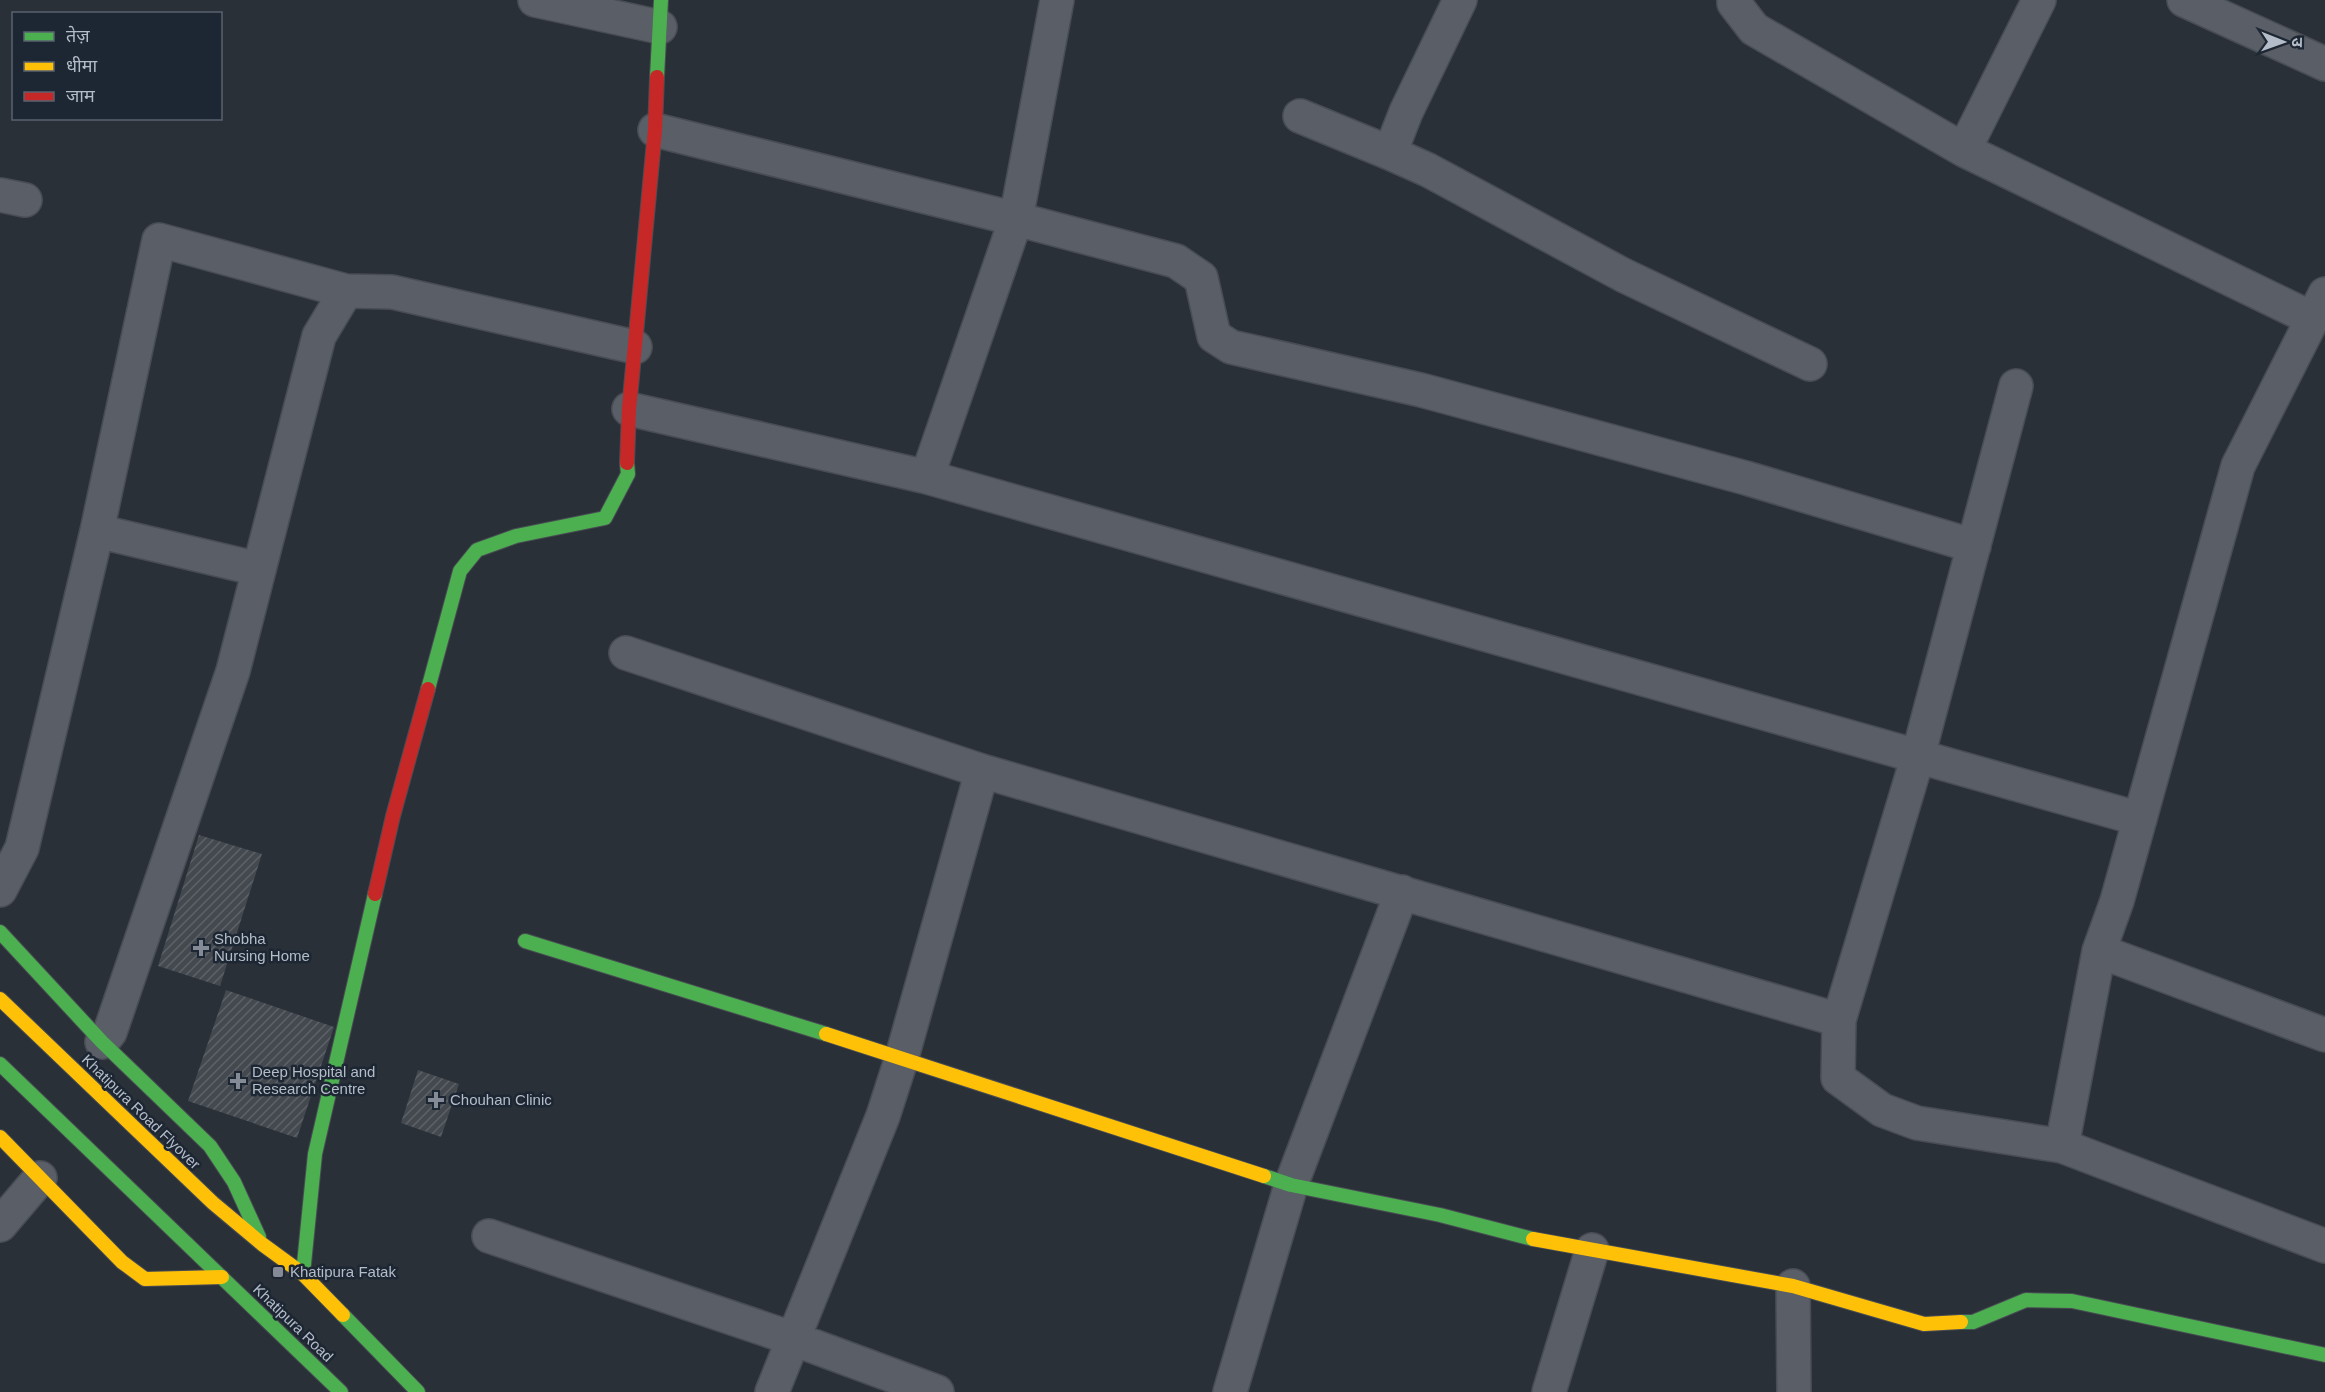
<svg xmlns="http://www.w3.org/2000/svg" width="2325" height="1392" font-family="Arial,'Noto Sans Devanagari',sans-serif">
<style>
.building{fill:url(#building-hatch)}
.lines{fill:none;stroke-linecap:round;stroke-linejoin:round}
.street-casing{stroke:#484c53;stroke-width:36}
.fast-casing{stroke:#484c53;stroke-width:16}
.slow-casing{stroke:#484c53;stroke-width:16}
.jam-casing{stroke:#484c53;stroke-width:16}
.street{stroke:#5a5e66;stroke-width:33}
.fast{stroke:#4caf50;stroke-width:14}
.slow{stroke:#ffc107;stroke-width:14}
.jam{stroke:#c62828;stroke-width:14}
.poi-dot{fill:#848b96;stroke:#1d2633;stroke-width:2}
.labels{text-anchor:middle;stroke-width:5;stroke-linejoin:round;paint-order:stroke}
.poi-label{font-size:15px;fill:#b4bcc9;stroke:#1d2633;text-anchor:start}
.street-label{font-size:15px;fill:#b4bcc9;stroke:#1d2633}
</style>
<defs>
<pattern id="building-hatch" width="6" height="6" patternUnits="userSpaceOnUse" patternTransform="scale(1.5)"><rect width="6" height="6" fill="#444950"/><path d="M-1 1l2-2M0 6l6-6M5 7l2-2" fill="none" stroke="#5d6168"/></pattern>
</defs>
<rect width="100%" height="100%" fill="#2a3038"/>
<!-- building -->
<path class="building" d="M 199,835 L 262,854 L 220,986 L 158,966 Z
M 226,990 L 334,1027 L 297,1138 L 188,1101 Z
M 418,1070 L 459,1084 L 441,1137 L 401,1123 Z"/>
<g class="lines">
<defs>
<path id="street" d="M 535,0 L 660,27
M 1460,0 L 1406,112 L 1390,153 L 1428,170 L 1623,275 L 1810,364
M 1734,0 L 1734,3 L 1754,29 L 1964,150 L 2313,319
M 2184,0 L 2325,64
M 1300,116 L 1390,153
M 655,130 L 1016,219 L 1176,261 L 1201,278 L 1214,336 L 1231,347 L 1421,390 L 1746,478 L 1974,546
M 1964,150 L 2039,0
M 0,195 L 25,200
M 2325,294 L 2238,466 L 2117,901 L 2099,951 L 2062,1146 L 2325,1246
M 2016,386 L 1918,756 L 1839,1020 L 1838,1078 L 1882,1110 L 1917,1123 L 2062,1146
M 629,409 L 927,477 L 2140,819
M 927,477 L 1016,219 L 1057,0
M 97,531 L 258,569
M 626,653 L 982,771 L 1839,1020
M 0,890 L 22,848 L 97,531 L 159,240 L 346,291
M 2099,951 L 2325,1035
M 102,1042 L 110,1032 L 233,671 L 319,336 L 346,291 L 392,292 L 635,347
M 0,1225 L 40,1178
M 489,1236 L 794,1339 L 937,1392
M 1793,1286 L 1794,1392
M 772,1392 L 883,1116 L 902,1057 L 982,771
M 1230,1392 L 1291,1185 L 1402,892
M 1549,1392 L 1592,1250"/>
<path id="fast" d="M 657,77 L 661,0
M 428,689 L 460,571 L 477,550 L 516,536 L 605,518 L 628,474 L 627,463
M 0,932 L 102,1042 L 210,1146 L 234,1182 L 259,1237
M 525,941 L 826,1034
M 0,1064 L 341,1392
M 1264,1176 L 1291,1185 L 1440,1215 L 1533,1239
M 303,1274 L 315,1154 L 375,894
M 343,1315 L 418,1392
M 1961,1322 L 1973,1322 L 2026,1300 L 2072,1301 L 2325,1355"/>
<path id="slow" d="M 0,999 L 213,1203 L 262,1244 L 303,1274 L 343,1315
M 826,1034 L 1264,1176
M 0,1137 L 122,1262 L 145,1279 L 222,1277
M 1533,1239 L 1793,1286 L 1924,1324 L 1961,1322"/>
<path id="jam" d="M 627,463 L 629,409 L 655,130 L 657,77
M 375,894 L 393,816 L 428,689"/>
</defs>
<!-- street casing -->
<use href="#street" class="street-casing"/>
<!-- fast casing -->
<use href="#fast" class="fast-casing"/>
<!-- slow casing -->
<use href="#slow" class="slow-casing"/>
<!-- jam casing -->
<use href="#jam" class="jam-casing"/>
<!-- street -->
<use href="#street" class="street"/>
<!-- fast -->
<use href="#fast" class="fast"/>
<!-- slow -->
<use href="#slow" class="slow"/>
<!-- jam -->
<use href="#jam" class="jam"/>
</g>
<!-- markers -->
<g class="poi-dot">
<path d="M198 939h6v6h6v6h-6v6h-6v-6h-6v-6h6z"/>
<path d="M235 1072h6v6h6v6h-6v6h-6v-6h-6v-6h6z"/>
<path d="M433 1091h6v6h6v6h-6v6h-6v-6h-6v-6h6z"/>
<rect x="272" y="1266" width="12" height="12" rx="3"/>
</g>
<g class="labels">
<!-- poi labels -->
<g class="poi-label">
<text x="214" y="944">Shobha<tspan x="214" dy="17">Nursing Home</tspan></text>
<text x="252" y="1077">Deep Hospital and<tspan x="252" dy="17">Research Centre</tspan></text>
<text x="450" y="1105">Chouhan Clinic</text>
<text x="290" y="1277">Khatipura Fatak</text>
</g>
<!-- street labels -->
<g class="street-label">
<text transform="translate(141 1112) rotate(44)" y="5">Khatipura Road Flyover</text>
<text transform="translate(293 1323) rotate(44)" y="5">Khatipura Road</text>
</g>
</g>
<!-- legend -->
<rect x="12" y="12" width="210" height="108" fill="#1d2633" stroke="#59626f" stroke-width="1.5"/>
<rect x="24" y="32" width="30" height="9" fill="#4caf50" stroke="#59626f" stroke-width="1.5"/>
<text x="66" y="42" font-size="18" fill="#b4bcc9">तेज़</text>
<rect x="24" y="62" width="30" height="9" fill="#ffc107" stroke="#59626f" stroke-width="1.5"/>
<text x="66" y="72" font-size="18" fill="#b4bcc9">धीमा</text>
<rect x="24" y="92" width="30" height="9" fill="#c62828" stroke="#59626f" stroke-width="1.5"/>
<text x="66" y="102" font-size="18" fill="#b4bcc9">जाम</text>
<!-- north arrow -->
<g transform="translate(2283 42) rotate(91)" stroke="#1d2633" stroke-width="4.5" paint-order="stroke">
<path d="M0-4.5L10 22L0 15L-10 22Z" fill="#b4bcc9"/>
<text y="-9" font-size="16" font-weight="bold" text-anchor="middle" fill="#b4bcc9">उ</text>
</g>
</svg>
